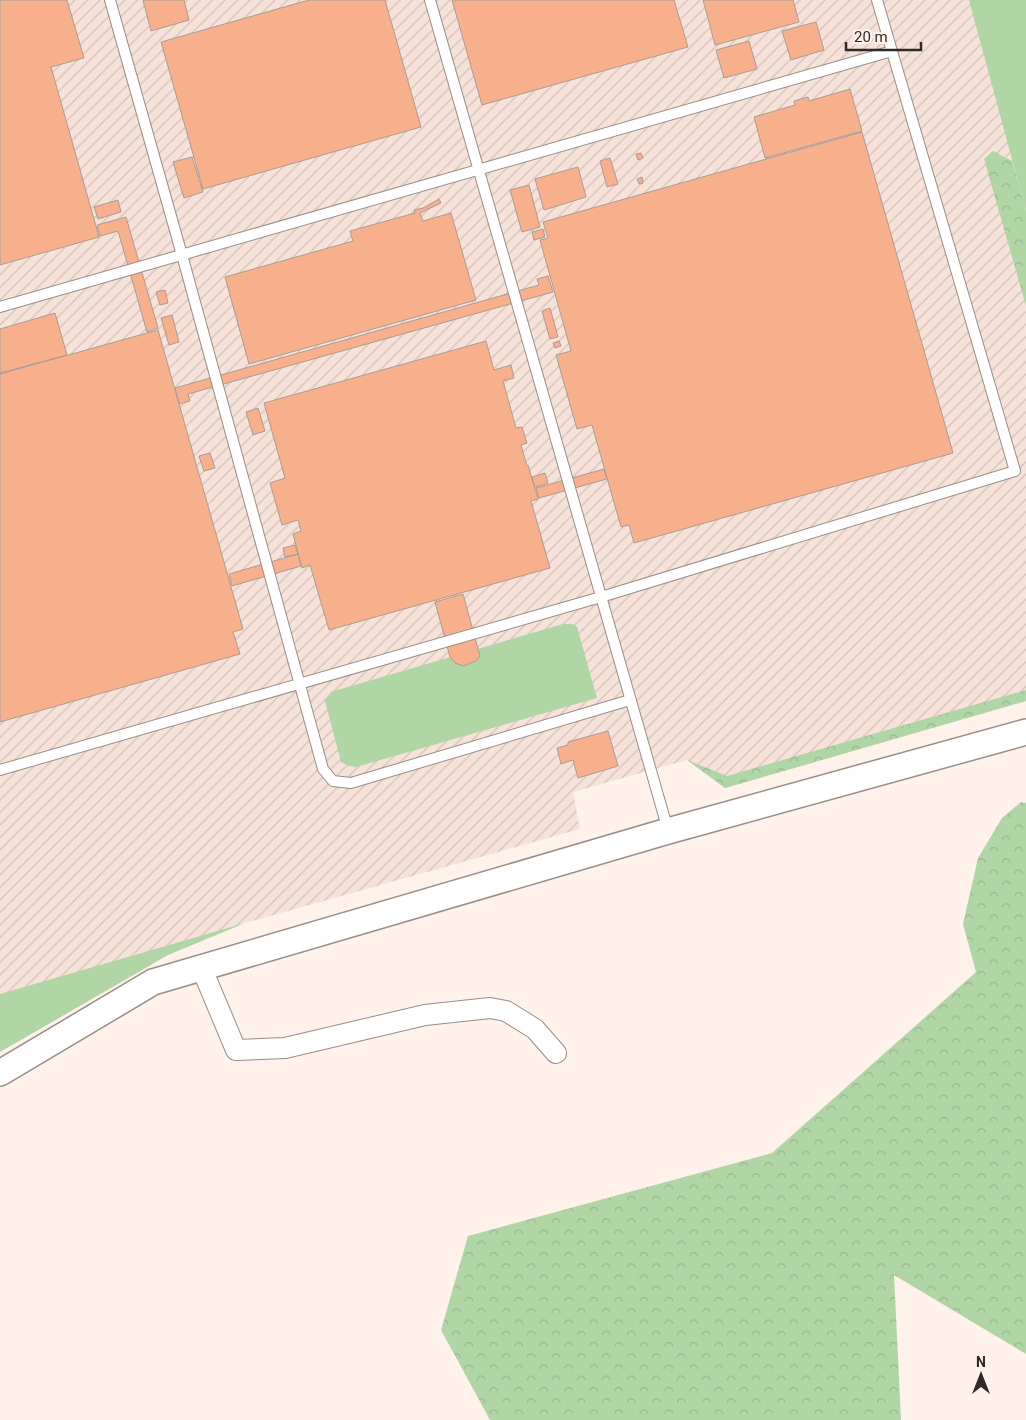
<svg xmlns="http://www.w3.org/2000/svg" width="1026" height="1420" font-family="Roboto,sans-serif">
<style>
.industrial{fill:url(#industrial-furrows)}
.green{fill:#b0d6a5}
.forest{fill:url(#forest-crowns)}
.building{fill:#f7b08b;stroke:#a89c96}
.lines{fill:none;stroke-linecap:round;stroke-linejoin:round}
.service-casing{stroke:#998d88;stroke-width:12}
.minor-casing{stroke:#998d88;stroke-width:22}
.tertiary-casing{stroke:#998d88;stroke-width:28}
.service{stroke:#fff;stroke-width:10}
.minor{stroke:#fff;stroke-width:20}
.tertiary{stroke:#fff;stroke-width:25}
</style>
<defs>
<pattern id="industrial-furrows" width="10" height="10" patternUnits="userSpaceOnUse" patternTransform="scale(1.25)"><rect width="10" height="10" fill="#f6e2d8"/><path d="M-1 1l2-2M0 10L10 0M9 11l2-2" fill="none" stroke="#d3c2b9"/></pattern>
<pattern id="forest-crowns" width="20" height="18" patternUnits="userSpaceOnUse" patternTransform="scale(1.25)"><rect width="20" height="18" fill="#b0d6a5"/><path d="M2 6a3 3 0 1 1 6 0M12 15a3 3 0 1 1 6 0" fill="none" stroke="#98b88e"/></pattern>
</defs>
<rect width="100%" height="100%" fill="#fff2eb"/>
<!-- industrial -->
<path class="industrial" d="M 0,0 L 1026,0 L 1026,701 L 725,788 L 687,760 L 573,792 L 580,829 L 245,923 L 168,955 L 0,1052 Z"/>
<!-- green -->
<path class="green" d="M 969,0 L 1026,0 L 1026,211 Z
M 563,624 L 572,624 L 577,627 L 597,698 L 356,767 L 349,766 L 341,762 L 325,701 L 331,692 Z
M 245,923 L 168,955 L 0,1052 L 0,994 Z"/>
<!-- forest -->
<path class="forest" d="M 993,151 L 1012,161 L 1026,211 L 1026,306 L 984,159 Z
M 1026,690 L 1026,701 L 725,788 L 687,760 L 727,776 Z
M 1021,802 L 1026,803 L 1026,1354 L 894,1275 L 901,1420 L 490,1420 L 441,1330 L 468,1236 L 772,1153 L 976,972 L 963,924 L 978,858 L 1002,818 Z"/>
<!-- building -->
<path class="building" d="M 0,0 L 67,0 L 84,58 L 51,67 L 99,237 L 0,265 Z
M 143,0 L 184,0 L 189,20 L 151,31 Z
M 309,0 L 385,0 L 421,127 L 203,189 L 161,42 Z
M 452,0 L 674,0 L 688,47 L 482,105 Z
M 703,0 L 793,0 L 799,22 L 715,45 Z
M 816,22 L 824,50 L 791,60 L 782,31 Z
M 749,41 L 757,69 L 724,78 L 716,50 Z
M 850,89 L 862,131 L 765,158 L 754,117 L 795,105 L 794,101 L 808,97 L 809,101 Z
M 862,132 L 953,453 L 634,543 L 629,525 L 621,527 L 592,425 L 577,429 L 556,355 L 571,351 L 540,240 L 548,238 L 543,222 Z
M 641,153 L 643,158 L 638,160 L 636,154 Z
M 192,157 L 203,192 L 184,198 L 173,162 Z
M 610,158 L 618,184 L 607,187 L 600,161 Z
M 578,167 L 586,197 L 544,210 L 535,179 Z
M 642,177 L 643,183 L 639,184 L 637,179 Z
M 529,185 L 540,227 L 522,232 L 510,190 Z
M 439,199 L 441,203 L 420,213 L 423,221 L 451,213 L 476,300 L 249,364 L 225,277 L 353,241 L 350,231 L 415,213 L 414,210 L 423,208 Z
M 118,200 L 121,212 L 98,219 L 94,207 Z
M 126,217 L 158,328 L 147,332 L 118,231 L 100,236 L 97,225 Z
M 543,229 L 545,237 L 534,240 L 532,232 Z
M 548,276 L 553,292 L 188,394 L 190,401 L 179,404 L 175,388 L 539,285 L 537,279 Z
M 165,290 L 168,303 L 160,305 L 156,292 Z
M 550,308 L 558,337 L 550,339 L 542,311 Z
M 55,313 L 67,355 L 0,373 L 0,329 Z
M 172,315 L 179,342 L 169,345 L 161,318 Z
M 158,330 L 243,629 L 233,632 L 240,654 L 0,722 L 0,374 Z
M 486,341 L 494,370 L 511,365 L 514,378 L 503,381 L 516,428 L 522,427 L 527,443 L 521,445 L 527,466 L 528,465 L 538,499 L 531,501 L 550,568 L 329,630 L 310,565 L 302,568 L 293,534 L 301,531 L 298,520 L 282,525 L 270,483 L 285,478 L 264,403 Z
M 559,341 L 561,346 L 555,348 L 553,343 Z
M 258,408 L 265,431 L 253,435 L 246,412 Z
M 210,453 L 215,468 L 204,471 L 199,456 Z
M 604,469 L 607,479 L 539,498 L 536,488 Z
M 545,473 L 548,483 L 535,487 L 532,477 Z
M 295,545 L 298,554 L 285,557 L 283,548 Z
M 298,554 L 301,566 L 232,586 L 229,574 Z
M 463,594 L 480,656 L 476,661 L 463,666 L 455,663 L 450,657 L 435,602 Z
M 608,731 L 618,766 L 578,778 L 573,760 L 561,764 L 557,748 L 568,745 L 568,742 Z"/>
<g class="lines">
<defs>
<path id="service" d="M 110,0 L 182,255 L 323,769 L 333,781 L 351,783 L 630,700
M 430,0 L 668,830
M 0,307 L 892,51
M 0,770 L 601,597 L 1015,471 L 877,0"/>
<path id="minor" d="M 202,969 L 236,1050 L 285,1048 L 425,1015 L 490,1008 L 506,1011 L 535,1029 L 556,1053"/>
<path id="tertiary" d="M 0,1073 L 153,982 L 668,831 L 1026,732"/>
</defs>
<!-- service casing -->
<use href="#service" class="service-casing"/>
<!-- minor casing -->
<use href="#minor" class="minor-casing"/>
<!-- tertiary casing -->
<use href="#tertiary" class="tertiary-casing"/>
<!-- service -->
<use href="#service" class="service"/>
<!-- minor -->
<use href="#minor" class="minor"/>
<!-- tertiary -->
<use href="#tertiary" class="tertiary"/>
</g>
<!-- north arrow -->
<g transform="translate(981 1375)" stroke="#fff2eb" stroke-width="4" paint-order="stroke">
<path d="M0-4L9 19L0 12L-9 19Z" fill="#2f2a27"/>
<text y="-8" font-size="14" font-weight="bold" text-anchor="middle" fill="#2f2a27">N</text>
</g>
<!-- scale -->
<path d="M846 42v8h75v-8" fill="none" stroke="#2f2a27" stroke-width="2.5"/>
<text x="854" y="42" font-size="15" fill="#2f2a27" stroke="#fff2eb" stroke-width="4" paint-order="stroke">20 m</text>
</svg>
